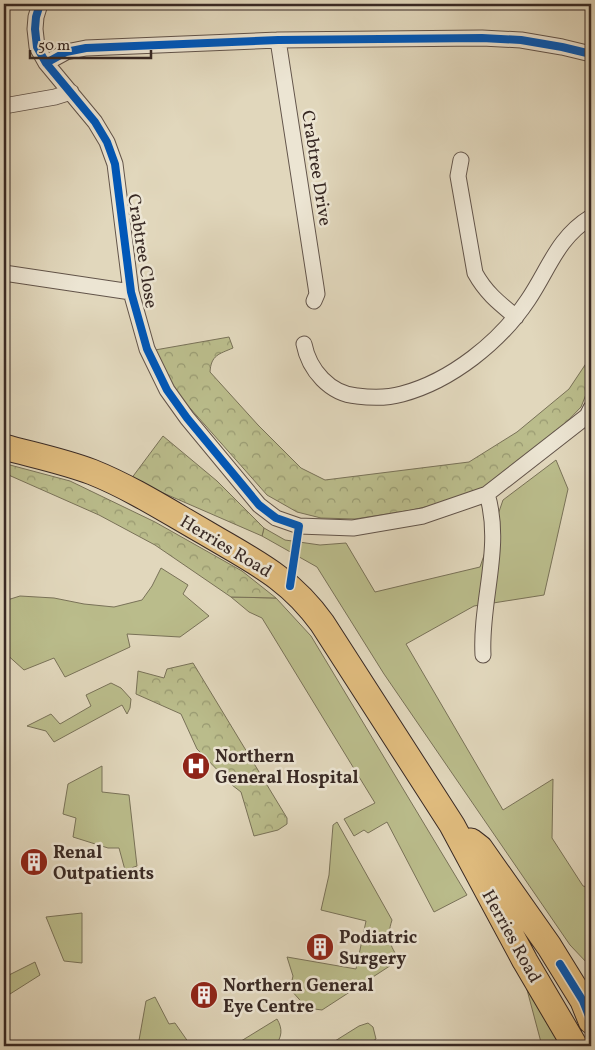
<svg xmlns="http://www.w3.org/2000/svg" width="595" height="1050" font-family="Vollkorn,serif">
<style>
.green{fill:#babc8b;stroke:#797258}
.forest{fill:url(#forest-crowns);stroke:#797258}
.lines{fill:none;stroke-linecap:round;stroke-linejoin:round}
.street-casing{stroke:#62544a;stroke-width:17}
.primary-casing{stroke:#382924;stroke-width:27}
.street{stroke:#ece5d3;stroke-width:15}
.primary{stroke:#e0bc7e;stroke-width:25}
.cycleway-casing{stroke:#ece5d3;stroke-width:11}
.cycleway{stroke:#0057b8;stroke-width:8}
.labels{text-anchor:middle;stroke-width:5;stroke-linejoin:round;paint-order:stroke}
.street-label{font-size:18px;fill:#382924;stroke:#ece5d3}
.poi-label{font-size:18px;font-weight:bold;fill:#382924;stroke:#ece5d3;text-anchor:start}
</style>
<defs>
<pattern id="forest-crowns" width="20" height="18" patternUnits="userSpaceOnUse" patternTransform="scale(1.25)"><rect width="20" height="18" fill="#babc8b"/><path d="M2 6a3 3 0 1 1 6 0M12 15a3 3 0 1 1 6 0" fill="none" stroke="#989971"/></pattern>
</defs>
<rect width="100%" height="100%" fill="#e1d7bc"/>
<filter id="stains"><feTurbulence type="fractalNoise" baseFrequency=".004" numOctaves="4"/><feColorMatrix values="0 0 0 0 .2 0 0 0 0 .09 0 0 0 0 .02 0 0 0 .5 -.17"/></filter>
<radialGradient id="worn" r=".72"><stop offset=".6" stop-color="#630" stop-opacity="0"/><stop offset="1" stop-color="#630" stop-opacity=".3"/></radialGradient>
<!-- green -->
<path class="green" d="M 556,460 L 568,489 L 544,595 L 474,606 L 406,644 L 503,810 L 553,779 L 552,838 L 583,886 L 591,888 L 591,963 L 588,964 L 570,945 L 384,674 L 317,567 L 262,536 L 264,528 L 285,540 L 320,545 L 346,543 L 375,592 L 480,567 L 503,500 Z
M 161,568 L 188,585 L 183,594 L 209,616 L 180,637 L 127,634 L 130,647 L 65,677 L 54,658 L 24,670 L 4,652 L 4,601 L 20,596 L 54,598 L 84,604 L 114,607 L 142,600 L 152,586 Z
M 231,597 L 276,598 L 311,636 L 467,895 L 434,912 L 387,822 L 368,833 L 364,830 L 354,836 L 344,819 L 375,803 L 262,618 L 249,612 Z
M 111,683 L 121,688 L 131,699 L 130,708 L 127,714 L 122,705 L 54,742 L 46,731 L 27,726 L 51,714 L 60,724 L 91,706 L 86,695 Z
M 102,766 L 102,792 L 129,795 L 137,866 L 125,870 L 119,848 L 108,848 L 73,837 L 76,818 L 63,814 L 68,784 Z
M 337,822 L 392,920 C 386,939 390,944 399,960 L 322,1010 L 307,1008 L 290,989 L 293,976 L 287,957 L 356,969 L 366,921 L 321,910 L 329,875 L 333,825 Z
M 82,913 L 82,963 L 64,961 L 46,917 Z
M 35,962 L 40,975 L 10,994 L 4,979 L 5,977 Z
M 522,971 L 565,1046 L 542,1046 Z
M 155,997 L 169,1024 L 175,1023 L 191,1046 L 138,1046 L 146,1001 Z
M 277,1019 C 283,1029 282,1037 275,1046 L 233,1046 Z
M 368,1023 L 373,1027 L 376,1039 L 368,1044 L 356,1042 L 349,1046 L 327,1046 L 359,1026 Z"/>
<!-- forest -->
<path class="forest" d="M 229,337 L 233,348 C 219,354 211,355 210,372 L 258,425 L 301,468 L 325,480 L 469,462 L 517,432 L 569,389 L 591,356 L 591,382 L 581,407 L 555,434 L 485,488 L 443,503 L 412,510 L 355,519 L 321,518 L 297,512 L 267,495 L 174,390 L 155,350 Z
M 163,436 L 217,481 L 264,528 L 262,536 L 131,479 Z
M 10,465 L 70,481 L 155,522 L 242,571 L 276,598 L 231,597 L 155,545 L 99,515 L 4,473 Z
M 193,663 L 287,818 L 287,824 L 278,830 L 254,836 L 241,792 L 232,785 L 197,749 L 181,714 L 136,694 L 138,671 L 164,678 L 167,669 Z"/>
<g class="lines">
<defs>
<path id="street" d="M 40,4 L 36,17 L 35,29 L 37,47 L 46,63 L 95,122 L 107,142 L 115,164 L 131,292 L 147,349 L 167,390 L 187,418 L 259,505 L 276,518 L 299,526 L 353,528 L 423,516 L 487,494 L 587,416 L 591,408
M 278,40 L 316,287 L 317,294 L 314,301
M 46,63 L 66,52 L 86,48 L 278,40 L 482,38 L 521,40 L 562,47 L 591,54
M 4,106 L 55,97 L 71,92
M 461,160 L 458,176 L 475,273 C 486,293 499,303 516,317
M 4,273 L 131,292
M 304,344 C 309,370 330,394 357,396 C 372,398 388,398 402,394 C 451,381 500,342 528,300 C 549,269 557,238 591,217
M 483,655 C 480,601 503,547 487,494"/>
<path id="primary" d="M 4,447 C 33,455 63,461 92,472 C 132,488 169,512 206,533 C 253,561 289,577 322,623 L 452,825 L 525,961 L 575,1046
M 471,841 L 480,848 L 549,946 L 583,1001 L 591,1021"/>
</defs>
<!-- street casing -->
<use href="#street" class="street-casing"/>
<!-- primary casing -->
<use href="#primary" class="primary-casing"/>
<!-- street -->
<use href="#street" class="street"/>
<!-- primary -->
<use href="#primary" class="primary"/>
<defs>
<path id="cycleway" d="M 40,4 L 36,17 L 35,29 L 37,47 L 46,63 L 95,122 L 107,142 L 115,164 L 131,292 L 147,349 L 167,390 L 187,418 L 259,505 L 276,518 L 299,526 L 290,586
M 46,63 L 66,52 L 86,48 L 278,40 L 482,38 L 521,40 L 562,47 L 591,54
M 560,964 L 583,1001 L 591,1021"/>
</defs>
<!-- cycleway casing -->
<use href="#cycleway" class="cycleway-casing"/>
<!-- cycleway -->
<use href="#cycleway" class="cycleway"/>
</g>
<!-- icons -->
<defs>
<symbol id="hospital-disc" viewBox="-11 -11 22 22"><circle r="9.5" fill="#8f2418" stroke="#ece5d3"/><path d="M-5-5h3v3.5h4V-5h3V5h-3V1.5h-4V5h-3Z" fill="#fff"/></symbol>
<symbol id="building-disc" viewBox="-11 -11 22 22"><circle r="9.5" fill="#8f2418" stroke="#ece5d3"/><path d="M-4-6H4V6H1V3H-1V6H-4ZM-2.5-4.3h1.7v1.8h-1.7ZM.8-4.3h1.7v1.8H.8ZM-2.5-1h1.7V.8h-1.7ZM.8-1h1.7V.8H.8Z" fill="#fff"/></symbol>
</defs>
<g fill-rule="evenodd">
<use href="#hospital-disc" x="180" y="750" width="32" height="32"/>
<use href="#building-disc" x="18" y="846" width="32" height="32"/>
<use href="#building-disc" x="304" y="931" width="32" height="32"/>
<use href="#building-disc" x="188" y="979" width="32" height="32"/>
</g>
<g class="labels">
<!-- street labels -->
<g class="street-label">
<text transform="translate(317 168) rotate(81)" y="6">Crabtree Drive</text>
<text transform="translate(143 251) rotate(81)" y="6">Crabtree Close</text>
<text transform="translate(226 546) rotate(31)" y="6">Herries Road</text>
<text transform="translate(512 936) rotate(61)" y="6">Herries Road</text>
</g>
<!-- poi labels -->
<g class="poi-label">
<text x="215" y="762">Northern<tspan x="215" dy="21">General Hospital</tspan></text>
<text x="53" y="858">Renal<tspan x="53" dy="21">Outpatients</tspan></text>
<text x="339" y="943">Podiatric<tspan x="339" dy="21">Surgery</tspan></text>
<text x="223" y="991">Northern General<tspan x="223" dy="21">Eye Centre</tspan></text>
</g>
</g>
<!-- margin -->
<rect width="595" height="1050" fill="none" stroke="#e1d7bc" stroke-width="20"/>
<rect x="5" y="5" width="585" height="1040" fill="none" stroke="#382924" stroke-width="2.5"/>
<rect x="10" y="10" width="575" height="1030" fill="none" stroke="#382924"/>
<!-- scale -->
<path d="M30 50v8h121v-8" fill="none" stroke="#382924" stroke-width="2.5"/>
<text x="38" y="50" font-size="15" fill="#382924" stroke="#ece5d3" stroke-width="4" paint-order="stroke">50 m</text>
<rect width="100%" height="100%" filter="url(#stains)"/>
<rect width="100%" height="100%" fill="url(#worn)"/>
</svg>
